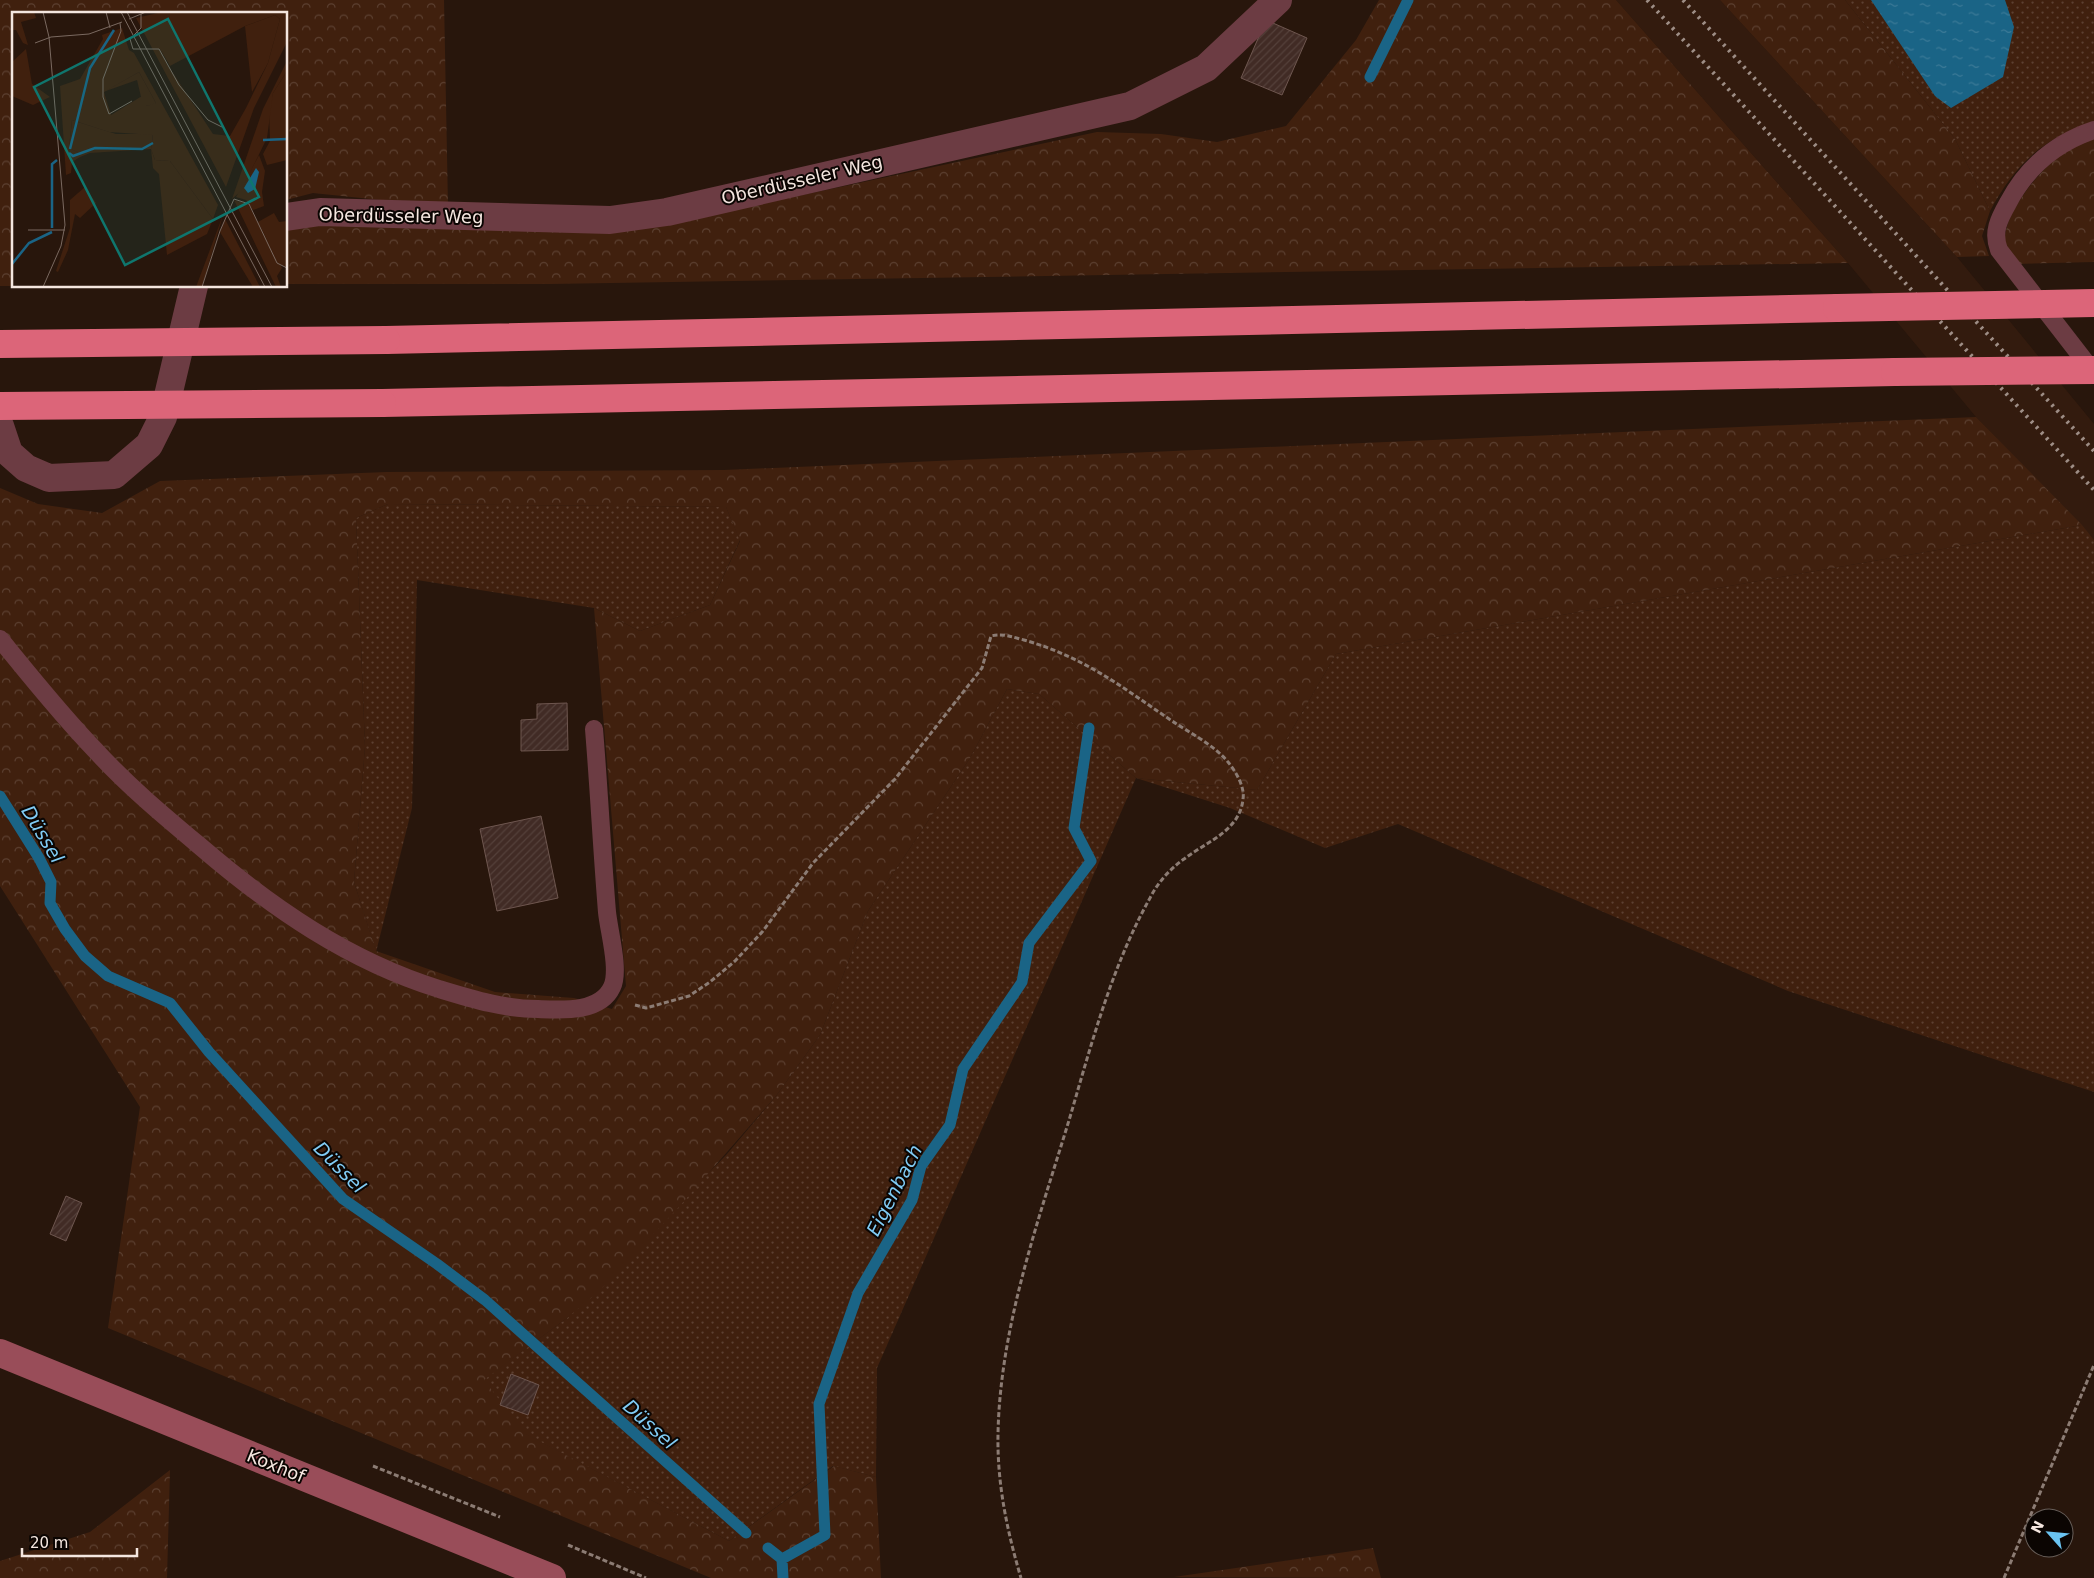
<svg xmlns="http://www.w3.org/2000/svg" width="2094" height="1578" font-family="'DejaVu Sans',sans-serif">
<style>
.built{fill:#331b0e}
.grass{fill:url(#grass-dots)}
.forest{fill:url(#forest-crowns);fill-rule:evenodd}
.water{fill:url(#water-ripples)}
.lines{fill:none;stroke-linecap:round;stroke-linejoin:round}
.stream{stroke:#1a6486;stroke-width:11}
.building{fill:url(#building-hatch);stroke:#6e564f}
.path{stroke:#8c7c74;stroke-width:3;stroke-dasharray:5 2.5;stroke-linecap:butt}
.lane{stroke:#6c3c43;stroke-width:18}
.street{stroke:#6c3c43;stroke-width:28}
.secondary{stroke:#994d59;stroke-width:28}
.highway{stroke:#dc6579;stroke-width:28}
.rail{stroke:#9e8e86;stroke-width:4;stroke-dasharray:2.5 5;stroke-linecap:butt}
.highway-bridge{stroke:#dc6579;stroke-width:28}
.labels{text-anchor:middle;stroke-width:4;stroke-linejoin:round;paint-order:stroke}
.street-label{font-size:18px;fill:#f4e6df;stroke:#0b0502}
.water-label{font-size:19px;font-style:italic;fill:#80cbf4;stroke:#0b0502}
.inset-river{fill:none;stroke:#1a6486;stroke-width:2.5}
.inset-road{fill:none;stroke:#7a6960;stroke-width:1}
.view{fill:#0f766e;fill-opacity:0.15;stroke:#0f766e;stroke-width:2.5}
.inset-edge{fill:none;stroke:#f4e6df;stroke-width:2.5}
</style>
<defs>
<pattern id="grass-dots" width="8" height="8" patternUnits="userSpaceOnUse" patternTransform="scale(1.25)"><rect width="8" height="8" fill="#40200e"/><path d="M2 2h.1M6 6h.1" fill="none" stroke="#5c4031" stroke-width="1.8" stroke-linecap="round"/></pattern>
<pattern id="forest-crowns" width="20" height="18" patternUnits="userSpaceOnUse" patternTransform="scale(1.25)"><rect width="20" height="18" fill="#40200e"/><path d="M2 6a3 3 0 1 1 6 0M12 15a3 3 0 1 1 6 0" fill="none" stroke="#5c4031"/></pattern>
<pattern id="water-ripples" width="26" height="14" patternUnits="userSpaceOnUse" patternTransform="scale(1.25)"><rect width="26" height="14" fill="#1a6486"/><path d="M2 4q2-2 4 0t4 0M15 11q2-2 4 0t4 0" fill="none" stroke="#3c7a97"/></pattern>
<pattern id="building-hatch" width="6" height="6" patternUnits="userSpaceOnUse" patternTransform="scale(1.25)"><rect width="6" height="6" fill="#412b25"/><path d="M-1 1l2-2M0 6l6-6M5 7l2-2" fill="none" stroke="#54403a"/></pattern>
</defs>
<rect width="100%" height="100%" fill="#28160c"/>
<!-- built -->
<path class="built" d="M 1616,0 L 1720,0 L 1957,257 L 2094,424 L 2094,540 L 1976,417 L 1848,263 Z"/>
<!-- grass -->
<path class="grass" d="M 1845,0 L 2094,0 L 2094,122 C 2043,138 2015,164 1990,211 L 1955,139 Z
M 388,504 L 726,507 L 740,540 L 710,605 L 640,631 L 594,608 L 417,580 L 412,808 L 376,952 L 354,882 L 365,747 L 356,518 Z
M 2082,525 L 2094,540 L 2094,1092 L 1788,991 L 1398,824 L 1325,848 L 1230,808 L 1136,778 L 877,1368 L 876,1477 L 833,1466 L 729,1541 L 525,1434 L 483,1380 L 567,1318 L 727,1154 L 776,1096 L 820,1035 L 868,911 L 970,758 L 1007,689 L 1039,694 L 1136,778 L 1257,790 L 1336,654 Z"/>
<!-- forest -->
<path class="forest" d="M 0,0 L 444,0 L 448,207 L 313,193 L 286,200 L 286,14 L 14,14 L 14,286 L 0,286 Z
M 1379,0 L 1616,0 L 1848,263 L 549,284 L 286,284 L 286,227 L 784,199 L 1097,132 L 1161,134 L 1217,142 L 1286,126 L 1356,40 Z
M 1720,0 L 1845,0 L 1955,139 L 1990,211 L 1982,236 L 1989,256 L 1957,257 Z
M 2094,139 L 2094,262 L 2014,264 C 2011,258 2006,249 2005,243 C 2002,213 2045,163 2069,149 C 2076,144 2086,142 2094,139 Z
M 1976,417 L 2082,525 L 1336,654 L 1257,790 L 1136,778 L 1039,694 L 1007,689 L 970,758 L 868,911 L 820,1035 L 776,1096 L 678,1208 L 598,1292 L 567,1318 L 484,1380 L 526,1434 L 729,1541 L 834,1466 L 876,1477 L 881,1578 L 711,1578 L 108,1328 L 140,1107 L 0,886 L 0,488 L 38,504 L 102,513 L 160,481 L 387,472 L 724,470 ZM 388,504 L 726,507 L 740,541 L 710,605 L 640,631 L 594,608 L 626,986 L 612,1009 L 574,998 L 495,992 L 376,951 L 354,882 L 365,747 L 356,518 Z
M 170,1470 L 167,1578 L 0,1578 L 0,1561 L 90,1532 Z
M 1373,1548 L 1381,1578 L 1174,1577 Z"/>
<!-- water -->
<path class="water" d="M 1871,0 L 2005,0 L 2014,27 L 2003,77 L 1951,108 L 1935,96 Z"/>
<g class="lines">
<!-- stream -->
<path class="stream" d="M 1370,77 L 1408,0
M 0,796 L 39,858 L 51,882 L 50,903 L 65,929 L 85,956 L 108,976 L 170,1003 L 209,1052 L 343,1199 L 437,1264 L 485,1300 L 746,1533
M 768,1548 L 782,1559 L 783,1578
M 782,1559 L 825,1535 L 819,1404 L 858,1293 L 912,1200 L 921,1166 L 950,1125 L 963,1069 L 1022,982 L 1029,943 L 1091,861 L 1074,828 L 1089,728"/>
</g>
<!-- building -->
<path class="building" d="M 1266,20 L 1307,38 L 1282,95 L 1241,78 Z
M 567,703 L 568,750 L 521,751 L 521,720 L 537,719 L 537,704 Z
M 541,816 L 558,898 L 497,911 L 480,829 Z
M 66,1196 L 82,1203 L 66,1241 L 50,1234 Z
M 511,1374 L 539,1385 L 528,1415 L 500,1405 Z"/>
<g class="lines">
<!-- path -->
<path class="path" d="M 635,1005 L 646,1008 L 689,996 L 710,982 L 735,961 L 763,931 L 813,863 L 895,779 L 964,691 L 982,668 L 991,636 C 1003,633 1012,637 1024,640 C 1084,657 1122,687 1172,721 C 1190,733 1214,745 1228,762 C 1236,772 1245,787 1243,799 C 1240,831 1206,842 1184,859 C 1170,869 1158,882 1150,898 C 1112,966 1092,1042 1070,1117 C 1039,1219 1000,1326 998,1434 C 997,1483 1007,1531 1021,1578
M 373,1466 L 500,1517
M 568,1545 L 646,1578
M 2004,1578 L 2094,1365"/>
<!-- lane -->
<path class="lane" d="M 2094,130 C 2055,143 2027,167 2008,203 C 1999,219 1992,232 1999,250 L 2094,373
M 0,639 C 31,677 62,716 96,751 C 128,786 164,816 201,847 C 272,908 349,961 439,989 C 472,999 504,1009 538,1009 C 562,1010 600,1013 612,987 C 620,970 609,932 607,912 C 602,851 599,790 594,729"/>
<!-- street -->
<path class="street" d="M 286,217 L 320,212 L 610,220 L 667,212 L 1130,106 L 1206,68 L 1278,0
M 0,426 L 9,453 L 26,468 L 49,478 L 114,475 L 149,445 L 163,417 L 194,286"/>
<!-- secondary -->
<path class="secondary" d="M 0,1353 L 552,1578"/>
<!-- highway -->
<path class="highway" d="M 386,340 L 1837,308
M 382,403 L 1895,372"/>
<!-- rail -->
<path class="rail" d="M 1647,0 L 2094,490
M 1683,0 L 2094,451"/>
<!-- highway-bridge -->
<path class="highway-bridge" d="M 1837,308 L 2094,303
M 0,344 L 386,340
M 1895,372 L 2094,370
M 0,406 L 382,403"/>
</g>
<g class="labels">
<!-- street labels -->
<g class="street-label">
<text transform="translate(802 180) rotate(-13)" y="6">Oberdüsseler Weg</text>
<text transform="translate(401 216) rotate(1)" y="6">Oberdüsseler Weg</text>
<text transform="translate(276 1466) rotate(22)" y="6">Koxhof</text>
</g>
<!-- water labels -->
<g class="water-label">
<text transform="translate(43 834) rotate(59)" y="7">Düssel</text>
<text transform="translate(340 1167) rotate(45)" y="7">Düssel</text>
<text transform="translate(894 1190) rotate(-63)" y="7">Eigenbach</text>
<text transform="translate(650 1424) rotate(42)" y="7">Düssel</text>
</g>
</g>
<!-- overview -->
<g transform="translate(12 12)">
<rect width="275" height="275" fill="#28160c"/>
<path d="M 263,3 L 268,7 L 256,51 L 240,80 L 233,14 ZM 275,59 L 275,148 L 255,153 L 251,142 L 258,129 L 257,98 L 261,81 ZM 127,60 L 144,91 L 142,93 L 135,94 L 130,89 L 125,68 L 91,80 ZM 60,108 L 104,122 L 141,122 L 139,137 L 143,148 L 158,149 L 201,207 L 195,222 L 155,243 L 147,162 L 141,156 L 139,137 L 78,141 L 68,145 L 67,141 L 57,136 ZM 247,143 L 253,159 L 250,180 L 252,194 L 241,198 L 234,188 L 224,185 ZM 262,201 L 267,210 L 275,209 L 275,255 L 267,252 L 246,210 Z" fill="#40200e"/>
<path d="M 0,0 L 22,0 L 24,6 L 9,10 L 16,33 L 11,31 L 4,18 L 0,18 ZM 150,0 L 275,0 L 275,30 L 242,96 L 214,175 L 124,6 ZM 263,3 L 268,7 L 256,51 L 234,96 L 218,124 L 201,122 L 155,52 L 148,37 L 158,54 L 233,14 ZM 110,16 L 117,38 L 122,41 L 206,193 L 201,207 L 158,149 L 143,148 L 139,137 L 141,123 L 97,120 L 60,108 L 57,136 L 68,141 L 68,145 L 60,150 L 59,161 L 54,163 L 48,74 L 68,67 L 91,27 L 90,23 ZM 127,60 L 144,91 L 135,94 L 130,84 L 99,103 L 92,80 ZM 14,37 L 20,72 L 38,85 L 21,93 L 0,84 L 0,50 ZM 275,49 L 275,59 L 261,81 L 255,126 L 229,179 L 220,187 L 251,97 ZM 73,175 L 84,191 L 68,206 L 63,202 L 56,238 L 46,260 L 44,259 L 58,216 L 58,188 ZM 222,188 L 236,192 L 270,256 L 265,264 L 269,275 L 264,275 ZM 211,203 L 190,275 L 184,275 ZM 213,207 L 248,275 L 241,275 L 208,220 Z" fill="#40200e" fill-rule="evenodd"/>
<path d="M 244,156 L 247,160 L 243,177 L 236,181 L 232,176 Z" fill="#1a6486"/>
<path class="inset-river" d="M 251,128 L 275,127M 58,137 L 78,56 L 102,18M 57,141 L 61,144 L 83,136 L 130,137 L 141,131M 40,216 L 40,152 L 45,148M 0,252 L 17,231 L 40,220"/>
<path class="inset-road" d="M 94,0 L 98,16M 109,0 L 253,275M 115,0 L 260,275M 129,2 L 129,16 L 118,27 L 121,37 L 147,37 L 167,73 L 196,108 L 212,116M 117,7 L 134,0M 108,11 L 109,19 L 91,67 L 91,85 L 97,102 L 120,89M 23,31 L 39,25 L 77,22 L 110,10M 16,218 L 53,218M 31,275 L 49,234 L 53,213 L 37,25 L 31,0M 190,275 L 208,219 L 222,187 L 237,192 L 265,251 L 275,256"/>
<path class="view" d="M 156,7 L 247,185 L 113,253 L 22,75 Z"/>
<rect width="275" height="275" class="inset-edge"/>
</g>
<!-- north arrow -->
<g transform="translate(2049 1533) rotate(297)"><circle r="24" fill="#0b0502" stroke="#685f5a"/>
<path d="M0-4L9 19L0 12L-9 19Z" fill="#6ac3f1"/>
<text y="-8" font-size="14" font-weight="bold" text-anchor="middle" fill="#f4e6df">N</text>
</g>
<!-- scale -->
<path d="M22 1548v8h115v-8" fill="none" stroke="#f4e6df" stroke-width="2.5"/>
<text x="30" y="1548" font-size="15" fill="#f4e6df" stroke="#0b0502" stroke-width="4" paint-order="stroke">20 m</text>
</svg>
